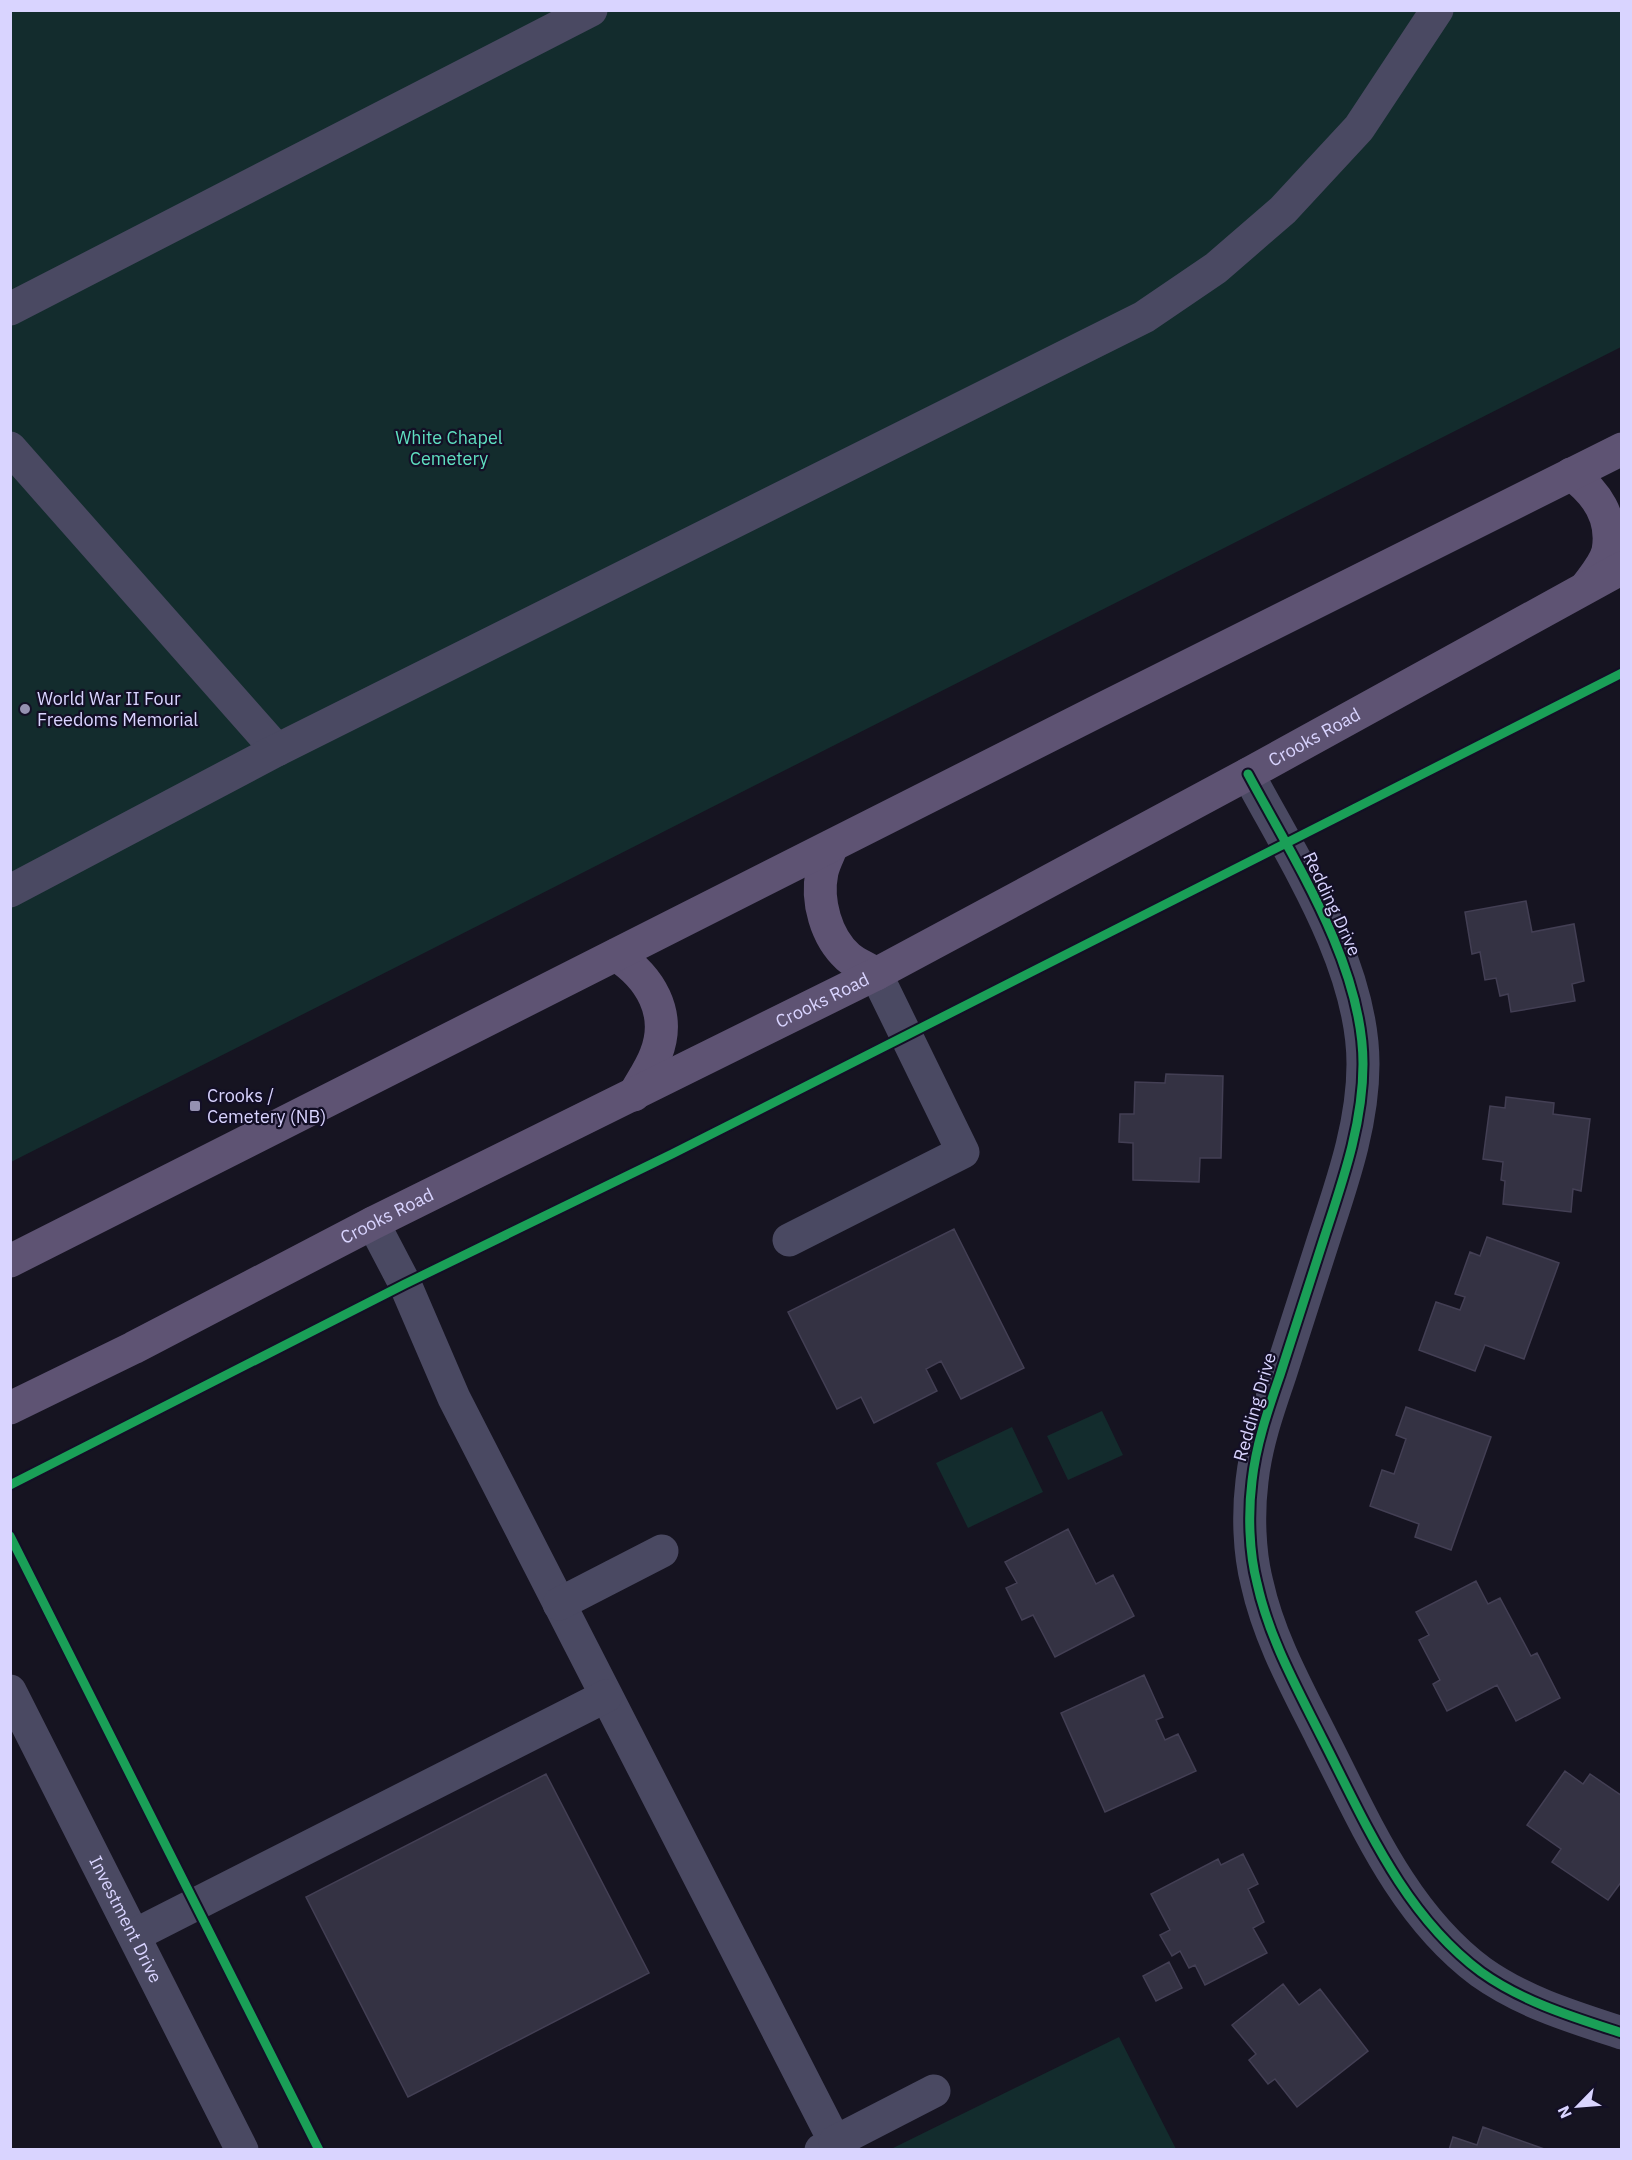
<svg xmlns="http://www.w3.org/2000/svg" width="1632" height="2160" font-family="'IBM Plex Sans',sans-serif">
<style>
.green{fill:#132c2d}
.building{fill:#343243;stroke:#433f54;stroke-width:1.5}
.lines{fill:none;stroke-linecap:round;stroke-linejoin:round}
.minor{stroke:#4a4962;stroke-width:33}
.major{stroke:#5e5373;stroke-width:33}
.cycleway-casing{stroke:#130f26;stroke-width:13}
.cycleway{stroke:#1a9f57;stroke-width:9}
.poi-dot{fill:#9591b1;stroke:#130f26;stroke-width:2}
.labels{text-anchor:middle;stroke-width:4.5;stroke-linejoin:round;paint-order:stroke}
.park-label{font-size:18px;fill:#5fe0c0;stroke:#130f26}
.poi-label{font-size:18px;fill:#d9d4ff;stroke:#130f26;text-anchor:start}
.street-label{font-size:18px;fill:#d9d4ff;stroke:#130f26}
</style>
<rect width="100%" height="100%" fill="#161421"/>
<!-- green -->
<path class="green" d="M 11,11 L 1621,11 L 1621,347 L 11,1162 Z
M 1102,1411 L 1123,1455 L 1068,1480 L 1047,1436 Z
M 1012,1427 L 1043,1492 L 968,1528 L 936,1463 Z
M 1119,2037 L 1176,2149 L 891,2149 Z"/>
<!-- building -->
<path class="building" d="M 1526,901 L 1532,932 L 1574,924 L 1584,981 L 1572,984 L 1575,1001 L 1511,1012 L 1508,994 L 1500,996 L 1496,978 L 1485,980 L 1480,952 L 1472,954 L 1465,912 Z
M 1166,1074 L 1223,1076 L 1221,1158 L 1200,1158 L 1199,1182 L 1133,1180 L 1133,1143 L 1119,1142 L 1120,1114 L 1134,1114 L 1135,1082 L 1165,1083 Z
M 1506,1097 L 1554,1103 L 1553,1114 L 1590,1119 L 1581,1191 L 1573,1189 L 1571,1212 L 1503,1204 L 1505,1181 L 1501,1180 L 1503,1162 L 1483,1159 L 1490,1106 L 1505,1108 Z
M 954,1229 L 1024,1368 L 961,1399 L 941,1361 L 926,1369 L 937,1391 L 874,1423 L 861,1397 L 837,1409 L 788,1312 Z
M 1487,1237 L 1559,1263 L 1524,1359 L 1485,1345 L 1475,1371 L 1419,1350 L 1436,1302 L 1460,1310 L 1465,1297 L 1455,1294 L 1470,1252 L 1480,1256 Z
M 1406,1407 L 1491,1437 L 1451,1550 L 1415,1537 L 1419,1524 L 1370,1506 L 1382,1470 L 1394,1474 L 1406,1439 L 1396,1435 Z
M 1068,1529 L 1096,1584 L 1113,1575 L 1134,1616 L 1055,1657 L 1033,1615 L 1022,1620 L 1006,1588 L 1017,1583 L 1005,1562 Z
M 1476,1581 L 1488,1604 L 1500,1598 L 1531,1656 L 1537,1653 L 1560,1698 L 1516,1721 L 1497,1685 L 1447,1711 L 1433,1684 L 1440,1680 L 1419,1640 L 1429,1635 L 1416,1612 Z
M 1144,1675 L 1163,1717 L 1156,1720 L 1165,1740 L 1178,1734 L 1196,1771 L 1105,1812 L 1061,1713 Z
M 1565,1771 L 1583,1784 L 1590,1774 L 1622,1796 L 1622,1881 L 1608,1900 L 1552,1862 L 1561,1849 L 1527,1825 Z
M 546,1774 L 649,1973 L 408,2097 L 306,1897 Z
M 1243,1854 L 1258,1884 L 1248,1889 L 1264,1922 L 1253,1928 L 1267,1953 L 1205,1985 L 1195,1965 L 1189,1968 L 1180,1951 L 1172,1956 L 1160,1935 L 1170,1930 L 1151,1894 L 1218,1859 L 1221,1865 Z
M 1169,1962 L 1182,1988 L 1156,2001 L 1143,1976 Z
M 1283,1984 L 1299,2005 L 1320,1989 L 1368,2051 L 1297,2107 L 1275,2079 L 1268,2084 L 1249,2060 L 1256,2054 L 1232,2025 Z
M 1483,2127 L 1533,2145 L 1547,2150 L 1449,2150 L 1453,2137 L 1477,2145 Z"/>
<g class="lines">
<!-- minor -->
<g class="minor">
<path d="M 10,309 L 591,10"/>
<path d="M 10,448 L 277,750"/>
<path d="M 1248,774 C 1294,860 1363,965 1363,1064 C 1363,1123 1343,1180 1325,1235 C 1310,1282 1295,1328 1280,1375 C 1268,1410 1256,1444 1252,1481 C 1248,1513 1249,1552 1257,1583 C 1269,1638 1297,1688 1322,1738 C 1365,1822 1403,1914 1481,1972 C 1523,2002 1573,2017 1622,2033"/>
<path d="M 10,891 L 277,750 L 1144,317 L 1216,268 L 1283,210 L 1359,128 L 1437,10"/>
<path d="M 373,1223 L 405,1284 L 454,1398 L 835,2142 L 821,2150"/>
<path d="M 789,1240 L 963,1152 L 876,974"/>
<path d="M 559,1604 L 662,1551"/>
<path id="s1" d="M 10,1691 L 242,2150"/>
<path d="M 135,1935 L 606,1696"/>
<path d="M 835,2142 L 934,2091"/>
</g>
<!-- major -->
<g class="major">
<path d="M 1571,474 C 1596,492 1614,518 1608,551 C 1605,564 1594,576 1586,587"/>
<path d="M 832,846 C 829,854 824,863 822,872 C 816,901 826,937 848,957 C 856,964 867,968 876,974"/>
<path d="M 616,955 C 650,977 672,1013 656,1054 C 651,1068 641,1082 634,1095"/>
<path d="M 10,1261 L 1100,710 L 1622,449"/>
<path id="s2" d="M 10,1408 L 133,1348 L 373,1223 L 876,974 L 1248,774 L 1622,568"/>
</g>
<defs>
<path id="cycleway" d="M 1248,774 C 1294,860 1363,965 1363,1064 C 1363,1123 1343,1180 1325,1235 C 1310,1282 1295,1328 1280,1375 C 1268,1410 1256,1444 1252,1481 C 1248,1513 1249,1552 1257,1583 C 1269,1638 1297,1688 1322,1738 C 1365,1822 1403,1914 1481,1972 C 1523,2002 1573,2017 1622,2033
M 10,1485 L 405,1284 L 672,1154 L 1622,673
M 10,1536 L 319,2150"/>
</defs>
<!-- cycleway casing -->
<use href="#cycleway" class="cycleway-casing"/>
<!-- cycleway -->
<use href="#cycleway" class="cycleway"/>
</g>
<!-- markers -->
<g class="poi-dot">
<circle cx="25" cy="709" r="6"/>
<rect x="189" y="1100" width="12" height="12" rx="3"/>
</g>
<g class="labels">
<!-- park labels -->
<g class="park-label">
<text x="449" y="444">White Chapel<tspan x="449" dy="21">Cemetery</tspan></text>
</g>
<!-- poi labels -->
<g class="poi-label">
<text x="37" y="705">World War II Four<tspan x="37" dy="21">Freedoms Memorial</tspan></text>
<text x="207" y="1102">Crooks /<tspan x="207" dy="21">Cemetery (NB)</tspan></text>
</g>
<!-- street labels -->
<g class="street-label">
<text dy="6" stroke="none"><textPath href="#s2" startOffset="1467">Crooks Road</textPath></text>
<text transform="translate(1332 904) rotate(65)" y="6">Redding Drive</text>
<text dy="6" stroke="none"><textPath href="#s2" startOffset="909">Crooks Road</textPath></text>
<text dy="6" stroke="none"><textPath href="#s2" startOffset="423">Crooks Road</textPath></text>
<text transform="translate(1255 1407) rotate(-74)" y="6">Redding Drive</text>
<text dy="6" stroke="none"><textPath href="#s1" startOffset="256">Investment Drive</textPath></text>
</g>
</g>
<!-- border -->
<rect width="1632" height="2160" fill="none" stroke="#d9d4ff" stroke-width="24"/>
<!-- north arrow -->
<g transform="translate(1578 2106) rotate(245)" stroke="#130f26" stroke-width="4.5" paint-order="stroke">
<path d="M0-4.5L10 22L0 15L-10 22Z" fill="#d9d4ff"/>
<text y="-9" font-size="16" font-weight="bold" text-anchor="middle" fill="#d9d4ff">N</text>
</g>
</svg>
